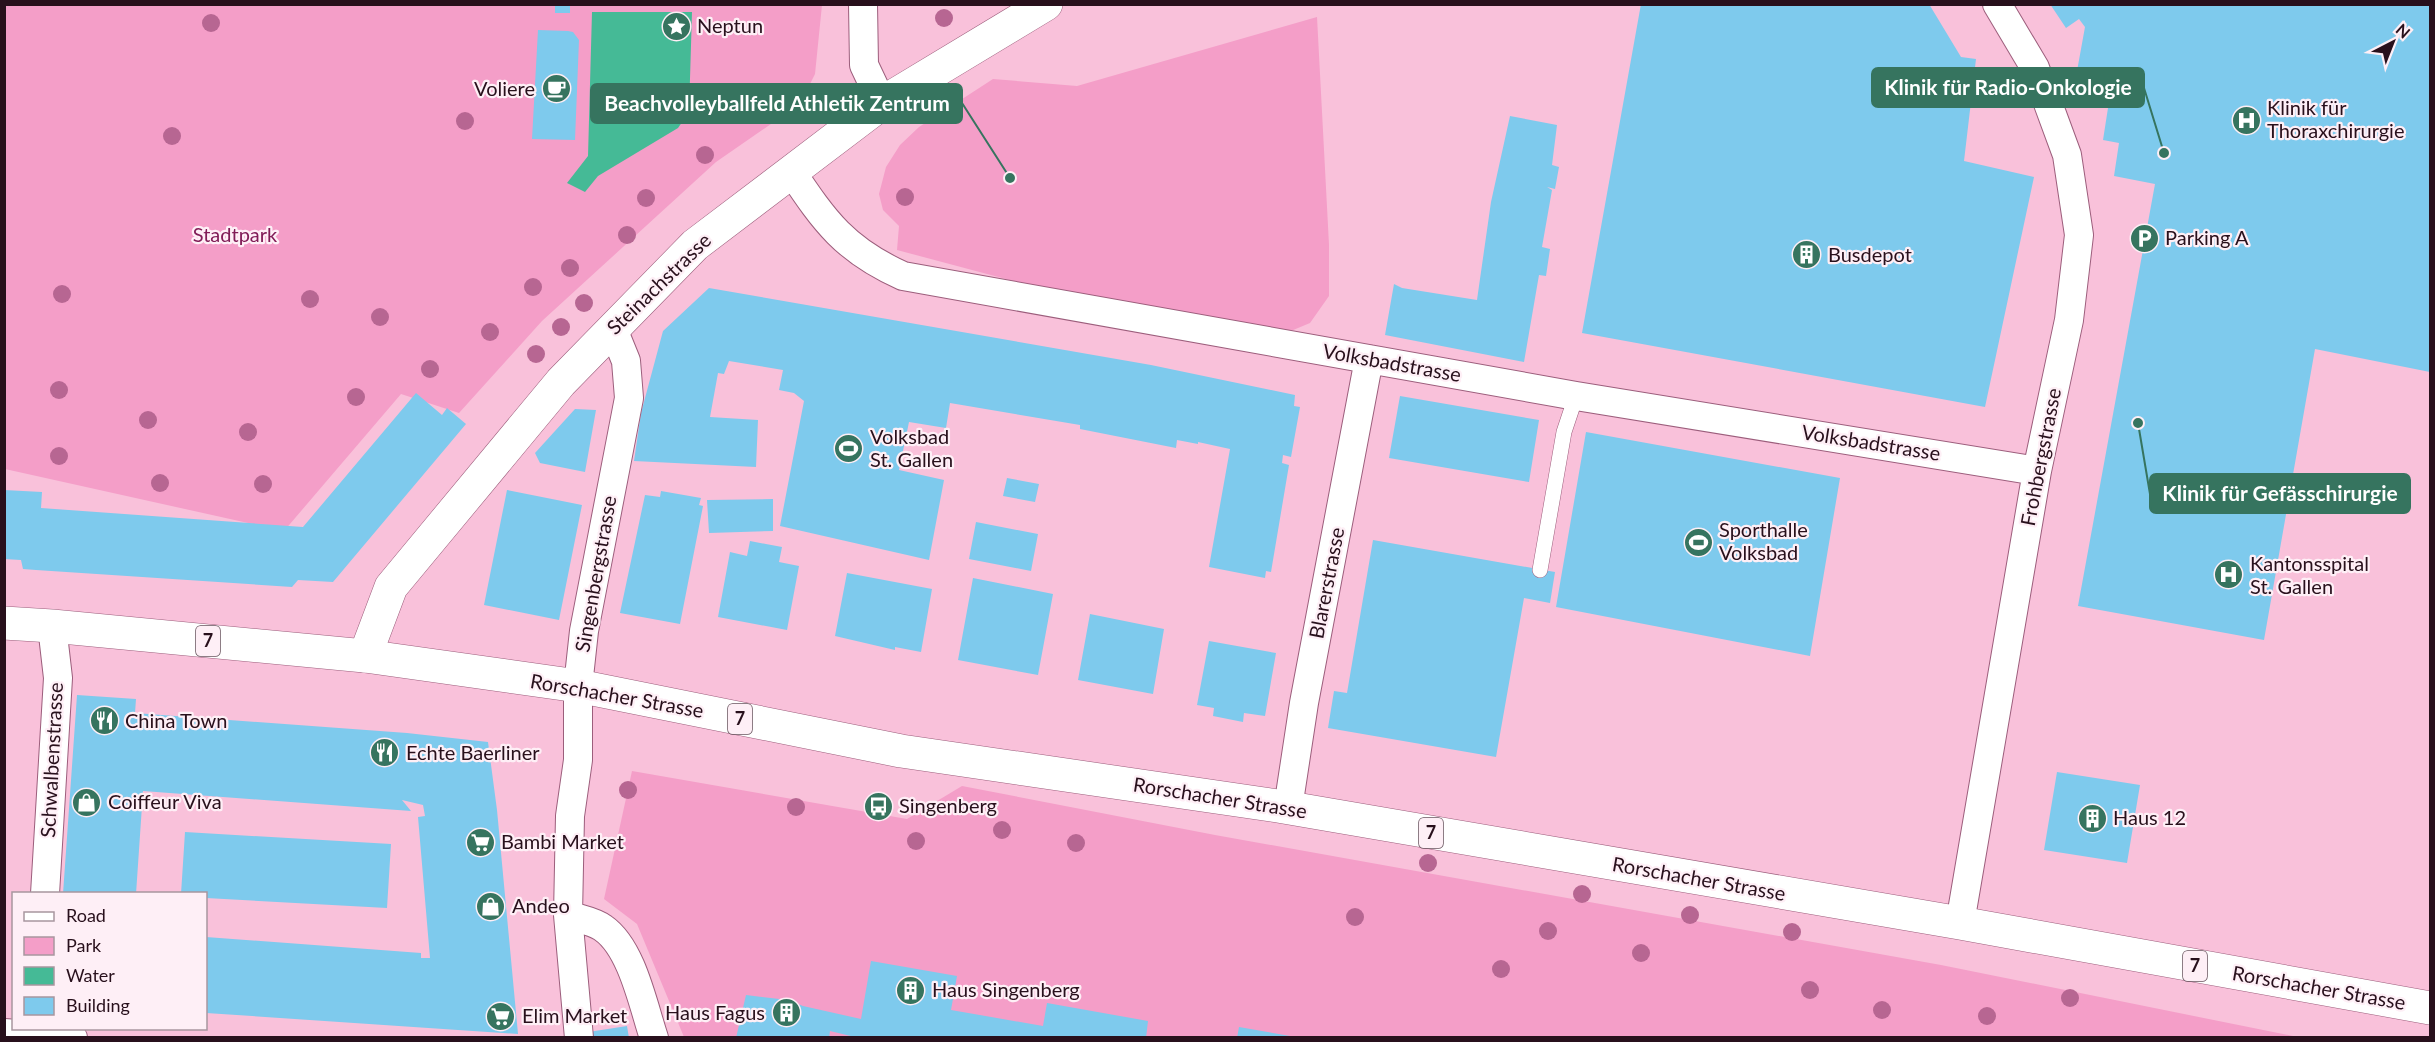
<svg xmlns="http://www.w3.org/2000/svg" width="2435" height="1042" font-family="Lato,sans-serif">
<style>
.green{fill:#f49ec8}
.water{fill:#45ba96}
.building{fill:#7ecaed}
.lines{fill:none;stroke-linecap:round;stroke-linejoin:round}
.lane-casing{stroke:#9c5e7c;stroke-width:16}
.street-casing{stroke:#9c5e7c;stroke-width:30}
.secondary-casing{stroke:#9c5e7c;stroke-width:34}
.primary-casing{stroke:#9c5e7c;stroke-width:34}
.lane{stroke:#fff;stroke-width:15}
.street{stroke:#fff;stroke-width:28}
.secondary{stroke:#fff;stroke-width:33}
.primary{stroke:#fff;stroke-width:33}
.tree{fill:#b76692}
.labels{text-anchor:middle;stroke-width:4.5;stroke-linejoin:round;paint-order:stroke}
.shield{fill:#feeff6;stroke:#68535d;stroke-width:1.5}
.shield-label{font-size:18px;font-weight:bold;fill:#28101c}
.poi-label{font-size:20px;fill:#28101c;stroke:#feeff6;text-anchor:start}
.park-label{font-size:20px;fill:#811c57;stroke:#feeff6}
.street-label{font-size:20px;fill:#28101c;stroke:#feeff6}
.leader{fill:none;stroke:#36745f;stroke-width:2}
.callout-dot{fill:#36745f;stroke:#feeff6;stroke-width:2}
.callout{fill:#36745f;stroke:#36745f;stroke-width:2}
.callout-label{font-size:21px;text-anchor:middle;font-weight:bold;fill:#fff}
</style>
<rect width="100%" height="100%" fill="#f9c1da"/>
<!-- green -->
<path class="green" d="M 5,5 L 822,5 L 815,74 L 803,98 L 781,117 L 716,162 L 542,321 L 459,413 L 401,394 L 284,531 L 5,469 Z
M 1317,17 L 1329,245 L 1329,296 L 1310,323 L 1286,333 L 1055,292 L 897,250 L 899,226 L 883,210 L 879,194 L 886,167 L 900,145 L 919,127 L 993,79 L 1077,86 Z
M 632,771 L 907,819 L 962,786 L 1215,835 L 1941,965 L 2298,1037 L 684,1037 L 637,924 L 604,899 Z"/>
<!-- water -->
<path class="water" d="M 592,12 L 692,12 L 689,112 L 678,128 L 598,176 L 585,192 L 567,183 L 588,156 Z"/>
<!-- building -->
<path class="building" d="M 555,4 L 570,4 L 570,13 L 555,13 Z
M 1641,4 L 1929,4 L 1961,57 L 1976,59 L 1964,161 L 2034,177 L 1985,407 L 1582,333 Z
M 2050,4 L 2430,4 L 2430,372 L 2315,349 L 2264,640 L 2078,606 L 2155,184 L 2114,176 L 2119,143 L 2103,140 L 2108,108 L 2091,105 L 2096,73 L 2077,71 L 2085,27 L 2079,19 L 2066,28 Z
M 538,30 L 568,31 L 573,32 L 579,40 L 575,140 L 532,139 Z
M 1510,116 L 1557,125 L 1552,165 L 1559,167 L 1555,189 L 1547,187 L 1552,190 L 1542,247 L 1550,249 L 1546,276 L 1539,275 L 1524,362 L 1385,335 L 1394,284 L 1402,288 L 1477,300 L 1491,202 Z
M 709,288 L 1151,365 L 1295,395 L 1294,406 L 1300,407 L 1291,457 L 1283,455 L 1282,463 L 1289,465 L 1271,572 L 1266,571 L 1265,578 L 1209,567 L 1230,449 L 1198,442 L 1198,444 L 1177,440 L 1176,448 L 1080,429 L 1080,425 L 950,403 L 946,428 L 909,422 L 899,470 L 944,480 L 929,560 L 780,526 L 804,401 L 794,393 L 779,390 L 783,370 L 729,361 L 724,374 L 718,373 L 710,417 L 758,420 L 756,467 L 634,461 L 641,413 L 663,331 Z
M 416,393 L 442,415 L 447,408 L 466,424 L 333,582 L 298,580 L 292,587 L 36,570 L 23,569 L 21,560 L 4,559 L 4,490 L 42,492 L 41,508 L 303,527 Z
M 1400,396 L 1539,420 L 1529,482 L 1389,458 Z
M 575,409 L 596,410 L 585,472 L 540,463 L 535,453 Z
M 1586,432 L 1840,478 L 1810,656 L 1556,607 Z
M 1007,478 L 1039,484 L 1035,502 L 1003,496 Z
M 507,490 L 582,505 L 559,620 L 484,605 Z
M 661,491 L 701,498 L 699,505 L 703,506 L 680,624 L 620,613 L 645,495 L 660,497 Z
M 773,499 L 773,531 L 709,533 L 707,500 Z
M 976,522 L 1038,534 L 1031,571 L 969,559 Z
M 1373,540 L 1555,572 L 1550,603 L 1524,598 L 1496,757 L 1328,728 L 1334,691 L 1347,693 Z
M 750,541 L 782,547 L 779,562 L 799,566 L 787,630 L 718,617 L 730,552 L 747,556 Z
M 847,573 L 932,589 L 921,652 L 895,647 L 895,650 L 835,636 Z
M 973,578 L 1053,594 L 1038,675 L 958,660 Z
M 1090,614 L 1164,629 L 1153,694 L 1078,680 Z
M 1209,641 L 1276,653 L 1265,716 L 1244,713 L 1243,722 L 1213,716 L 1214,708 L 1197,705 Z
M 77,695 L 136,699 L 135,713 L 407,733 L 488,742 L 497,810 L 518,1034 L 206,1013 L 206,937 L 421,953 L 421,958 L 430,958 L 418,817 L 425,816 L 423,805 L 402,800 L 411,811 L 143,791 L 136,894 L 63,894 Z
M 2057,772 L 2140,785 L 2127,863 L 2044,850 Z
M 185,832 L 391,844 L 387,908 L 206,898 L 206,894 L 181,894 Z
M 871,961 L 957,976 L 951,1010 L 1043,1026 L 1047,1003 L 1148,1021 L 1146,1038 L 859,1038 L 830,1031 L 829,1038 L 736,1038 L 746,995 L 788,1000 L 803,1006 L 861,1019 Z
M 627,1026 L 629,1038 L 582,1038 L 582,1033 Z
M 1239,1027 L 1290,1036 L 1290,1038 L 1237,1038 Z"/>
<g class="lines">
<defs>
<path id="lane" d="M 1540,570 L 1564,432 L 1576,396"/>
<path id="street" d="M 863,4 L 864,65 L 882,103
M 791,171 C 825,222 845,250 903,276 L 1576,396 L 2037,471
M 1288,808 L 1304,703 L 1369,359
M 45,894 L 58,678 L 52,626
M 568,915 C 579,919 594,921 603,928 C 632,948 643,1005 654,1038
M 1960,923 L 2037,471 L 2069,320 L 2079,235 L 2067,155 L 2035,68 L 1997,4
M 4,1033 L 73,1038
M 579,1038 L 568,915 L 570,816 L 578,760 L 578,686 L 584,631 L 629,398 L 626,361 L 613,329"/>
<path id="secondary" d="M 365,656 L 391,587 L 561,382 L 695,245 L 882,103 L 1046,4"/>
<path id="primary" d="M 4,623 L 52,626 L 365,656 L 578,686 L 901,751 L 1278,806 L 1960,923 L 2430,1008"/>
</defs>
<!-- lane casing -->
<use href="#lane" class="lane-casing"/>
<!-- street casing -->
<use href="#street" class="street-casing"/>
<!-- secondary casing -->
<use href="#secondary" class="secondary-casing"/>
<!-- primary casing -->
<use href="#primary" class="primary-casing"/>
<!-- lane -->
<use href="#lane" class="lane"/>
<!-- street -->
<use href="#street" class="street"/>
<!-- secondary -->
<use href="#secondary" class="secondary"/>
<!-- primary -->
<use href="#primary" class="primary"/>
</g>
<!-- trees -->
<g class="tree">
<circle cx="944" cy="18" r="9"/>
<circle cx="211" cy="23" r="9"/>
<circle cx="465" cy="121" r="9"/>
<circle cx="172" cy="136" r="9"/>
<circle cx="705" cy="155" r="9"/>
<circle cx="905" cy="197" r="9"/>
<circle cx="646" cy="198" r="9"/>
<circle cx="627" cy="235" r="9"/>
<circle cx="570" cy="268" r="9"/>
<circle cx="533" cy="287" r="9"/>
<circle cx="62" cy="294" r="9"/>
<circle cx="310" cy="299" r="9"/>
<circle cx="584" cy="303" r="9"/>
<circle cx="380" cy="317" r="9"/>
<circle cx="561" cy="327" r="9"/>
<circle cx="490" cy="332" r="9"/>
<circle cx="536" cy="354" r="9"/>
<circle cx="430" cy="369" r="9"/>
<circle cx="59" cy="390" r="9"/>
<circle cx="356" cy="397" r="9"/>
<circle cx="148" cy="420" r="9"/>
<circle cx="248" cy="432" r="9"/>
<circle cx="59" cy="456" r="9"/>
<circle cx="160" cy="483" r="9"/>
<circle cx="263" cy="484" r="9"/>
<circle cx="628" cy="790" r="9"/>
<circle cx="796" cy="807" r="9"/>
<circle cx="1002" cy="830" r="9"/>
<circle cx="916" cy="841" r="9"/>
<circle cx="1076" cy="843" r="9"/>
<circle cx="1428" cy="863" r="9"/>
<circle cx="1582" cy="894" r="9"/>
<circle cx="1690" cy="915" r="9"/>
<circle cx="1355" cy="917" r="9"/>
<circle cx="1548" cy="931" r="9"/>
<circle cx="1792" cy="932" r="9"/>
<circle cx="1641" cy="953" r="9"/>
<circle cx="1501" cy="969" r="9"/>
<circle cx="1810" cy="990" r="9"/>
<circle cx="2070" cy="998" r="9"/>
<circle cx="1882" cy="1010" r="9"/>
<circle cx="1987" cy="1016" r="9"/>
</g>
<!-- icons -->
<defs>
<symbol id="sight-disc" viewBox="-11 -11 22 22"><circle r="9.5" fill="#36745f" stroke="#feeff6"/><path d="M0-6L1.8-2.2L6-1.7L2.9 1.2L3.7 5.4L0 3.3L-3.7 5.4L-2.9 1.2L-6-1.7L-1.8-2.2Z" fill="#fff"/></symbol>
<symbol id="cafe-disc" viewBox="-11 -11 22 22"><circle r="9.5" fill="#36745f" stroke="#feeff6"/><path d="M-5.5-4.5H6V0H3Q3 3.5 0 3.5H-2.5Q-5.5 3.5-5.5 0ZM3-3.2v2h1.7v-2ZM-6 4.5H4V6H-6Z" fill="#fff"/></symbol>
<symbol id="hospital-disc" viewBox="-11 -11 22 22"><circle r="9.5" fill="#36745f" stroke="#feeff6"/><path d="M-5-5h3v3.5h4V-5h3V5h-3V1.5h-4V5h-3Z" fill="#fff"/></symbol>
<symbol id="parking-disc" viewBox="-11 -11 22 22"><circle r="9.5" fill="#36745f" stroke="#feeff6"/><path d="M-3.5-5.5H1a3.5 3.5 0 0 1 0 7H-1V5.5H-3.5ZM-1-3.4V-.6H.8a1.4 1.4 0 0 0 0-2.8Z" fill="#fff"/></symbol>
<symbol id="building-disc" viewBox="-11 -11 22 22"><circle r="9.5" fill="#36745f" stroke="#feeff6"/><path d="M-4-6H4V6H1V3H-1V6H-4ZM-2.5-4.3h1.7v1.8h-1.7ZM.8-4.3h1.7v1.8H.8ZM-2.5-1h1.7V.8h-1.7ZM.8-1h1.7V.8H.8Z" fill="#fff"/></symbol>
<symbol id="stadium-disc" viewBox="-11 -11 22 22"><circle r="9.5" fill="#36745f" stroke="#feeff6"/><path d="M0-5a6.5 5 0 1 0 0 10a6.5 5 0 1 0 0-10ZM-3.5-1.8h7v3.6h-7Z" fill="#fff"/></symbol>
<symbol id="restaurant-disc" viewBox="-11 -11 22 22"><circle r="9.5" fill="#36745f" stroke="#feeff6"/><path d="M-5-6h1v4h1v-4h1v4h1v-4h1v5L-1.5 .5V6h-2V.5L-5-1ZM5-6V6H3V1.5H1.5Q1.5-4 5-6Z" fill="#fff"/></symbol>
<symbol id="shop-disc" viewBox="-11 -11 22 22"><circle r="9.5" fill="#36745f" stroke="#feeff6"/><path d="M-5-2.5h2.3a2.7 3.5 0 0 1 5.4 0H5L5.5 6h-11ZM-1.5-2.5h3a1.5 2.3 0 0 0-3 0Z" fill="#fff"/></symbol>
<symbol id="bus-disc" viewBox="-11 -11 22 22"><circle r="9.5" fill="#36745f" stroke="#feeff6"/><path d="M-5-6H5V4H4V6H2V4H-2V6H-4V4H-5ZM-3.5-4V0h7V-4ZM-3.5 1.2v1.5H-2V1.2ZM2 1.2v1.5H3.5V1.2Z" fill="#fff"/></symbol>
<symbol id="supermarket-disc" viewBox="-11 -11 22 22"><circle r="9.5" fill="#36745f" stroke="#feeff6"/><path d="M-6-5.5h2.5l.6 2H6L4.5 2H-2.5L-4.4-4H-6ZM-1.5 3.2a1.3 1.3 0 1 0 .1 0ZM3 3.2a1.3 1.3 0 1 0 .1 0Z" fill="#fff"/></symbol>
</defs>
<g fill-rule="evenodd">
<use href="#sight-disc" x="660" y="10" width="33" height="33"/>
<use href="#cafe-disc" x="540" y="72" width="33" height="33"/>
<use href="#hospital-disc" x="2230" y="104" width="33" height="33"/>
<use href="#parking-disc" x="2128" y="222" width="33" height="33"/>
<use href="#building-disc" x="1790" y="238" width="33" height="33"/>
<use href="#stadium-disc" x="832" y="432" width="33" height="33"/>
<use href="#stadium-disc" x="1682" y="526" width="33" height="33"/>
<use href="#hospital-disc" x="2212" y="558" width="33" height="33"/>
<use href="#restaurant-disc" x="88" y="704" width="33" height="33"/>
<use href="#restaurant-disc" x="368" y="736" width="33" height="33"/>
<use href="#shop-disc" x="70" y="786" width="33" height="33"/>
<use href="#bus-disc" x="862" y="790" width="33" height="33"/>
<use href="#building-disc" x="2076" y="802" width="33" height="33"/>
<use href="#supermarket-disc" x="464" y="826" width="33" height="33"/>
<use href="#shop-disc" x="474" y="890" width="33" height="33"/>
<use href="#building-disc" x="894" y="974" width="33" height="33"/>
<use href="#building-disc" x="770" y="996" width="33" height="33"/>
<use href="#supermarket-disc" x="484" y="1000" width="33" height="33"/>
</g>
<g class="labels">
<!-- shield labels -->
<g class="shield">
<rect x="196" y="626" width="24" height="30" rx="4.5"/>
<rect x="728" y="704" width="24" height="30" rx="4.5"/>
<rect x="1419" y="818" width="24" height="30" rx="4.5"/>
<rect x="2183" y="951" width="24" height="30" rx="4.5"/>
</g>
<g class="shield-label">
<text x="208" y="647">7</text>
<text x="740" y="725">7</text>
<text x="1431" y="839">7</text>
<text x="2195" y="972">7</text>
</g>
<!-- poi labels -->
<g class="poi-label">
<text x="697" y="33">Neptun</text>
<text x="535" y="96" text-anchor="end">Voliere</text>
<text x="2267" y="115">Klinik für<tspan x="2267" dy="23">Thoraxchirurgie</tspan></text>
<text x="2165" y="245">Parking A</text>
<text x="1828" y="262">Busdepot</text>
<text x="870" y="444">Volksbad<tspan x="870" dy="23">St. Gallen</tspan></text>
<text x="1719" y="537">Sporthalle<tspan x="1719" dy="23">Volksbad</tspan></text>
<text x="2250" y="571">Kantonsspital<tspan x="2250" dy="23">St. Gallen</tspan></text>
<text x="125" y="728">China Town</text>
<text x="406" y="760">Echte Baerliner</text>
<text x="108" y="809">Coiffeur Viva</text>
<text x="899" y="813">Singenberg</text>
<text x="2113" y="825">Haus 12</text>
<text x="501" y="849">Bambi Market</text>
<text x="512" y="913">Andeo</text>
<text x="932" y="997">Haus Singenberg</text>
<text x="765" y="1020" text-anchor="end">Haus Fagus</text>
<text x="522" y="1023">Elim Market</text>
</g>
<!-- park labels -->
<g class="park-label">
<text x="235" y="242">Stadtpark</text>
</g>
<!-- street labels -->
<g class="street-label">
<text transform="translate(659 284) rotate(-44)" y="7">Steinachstrasse</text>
<text transform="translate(1392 363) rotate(10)" y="7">Volksbadstrasse</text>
<text transform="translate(1871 443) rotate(9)" y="7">Volksbadstrasse</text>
<text transform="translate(2041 457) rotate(-79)" y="7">Frohbergstrasse</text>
<text transform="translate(596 574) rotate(-80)" y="7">Singenbergstrasse</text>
<text transform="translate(1327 583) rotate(-79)" y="7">Blarerstrasse</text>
<text transform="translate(617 696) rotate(10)" y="7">Rorschacher Strasse</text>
<text transform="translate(52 760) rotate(-87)" y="7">Schwalbenstrasse</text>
<text transform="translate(1220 798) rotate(9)" y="7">Rorschacher Strasse</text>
<text transform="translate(1699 879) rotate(10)" y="7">Rorschacher Strasse</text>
<text transform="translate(2319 988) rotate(10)" y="7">Rorschacher Strasse</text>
</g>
</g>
<!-- callouts -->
<path class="leader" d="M2164 153L2144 88M1010 178L962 103M2138 423L2150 494"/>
<g class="callout-dot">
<circle cx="2164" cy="153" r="6"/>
<circle cx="1010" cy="178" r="6"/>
<circle cx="2138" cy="423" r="6"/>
</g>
<g class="callout">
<rect x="1872" y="68" width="272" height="39" rx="6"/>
<rect x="591" y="84" width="371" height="39" rx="6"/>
<rect x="2150" y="474" width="260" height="39" rx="6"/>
</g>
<g class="callout-label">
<text x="2008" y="95">Klinik für Radio-Onkologie</text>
<text x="777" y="111">Beachvolleyballfeld Athletik Zentrum</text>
<text x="2280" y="501">Klinik für Gefässchirurgie</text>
</g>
<!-- border -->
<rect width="2435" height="1042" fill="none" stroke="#28101c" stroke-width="12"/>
<!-- legend -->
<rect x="12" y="892" width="195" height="138" fill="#feeff6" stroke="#a8969f" stroke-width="1.5"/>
<rect x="24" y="912" width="30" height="9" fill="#ffffff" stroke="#a8969f" stroke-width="1.5"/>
<text x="66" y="922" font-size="18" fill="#28101c">Road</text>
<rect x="24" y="937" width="30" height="18" fill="#f49ec8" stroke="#a8969f" stroke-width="1.5"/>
<text x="66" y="952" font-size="18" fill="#28101c">Park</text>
<rect x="24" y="967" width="30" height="18" fill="#45ba96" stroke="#a8969f" stroke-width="1.5"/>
<text x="66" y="982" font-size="18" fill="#28101c">Water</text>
<rect x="24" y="997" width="30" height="18" fill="#7ecaed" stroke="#a8969f" stroke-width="1.5"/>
<text x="66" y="1012" font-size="18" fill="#28101c">Building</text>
<!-- north arrow -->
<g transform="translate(2393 42) rotate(42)" stroke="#feeff6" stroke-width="4.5" paint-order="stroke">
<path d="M0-4.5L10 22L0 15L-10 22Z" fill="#28101c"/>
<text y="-9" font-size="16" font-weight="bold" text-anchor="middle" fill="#28101c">N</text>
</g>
</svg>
